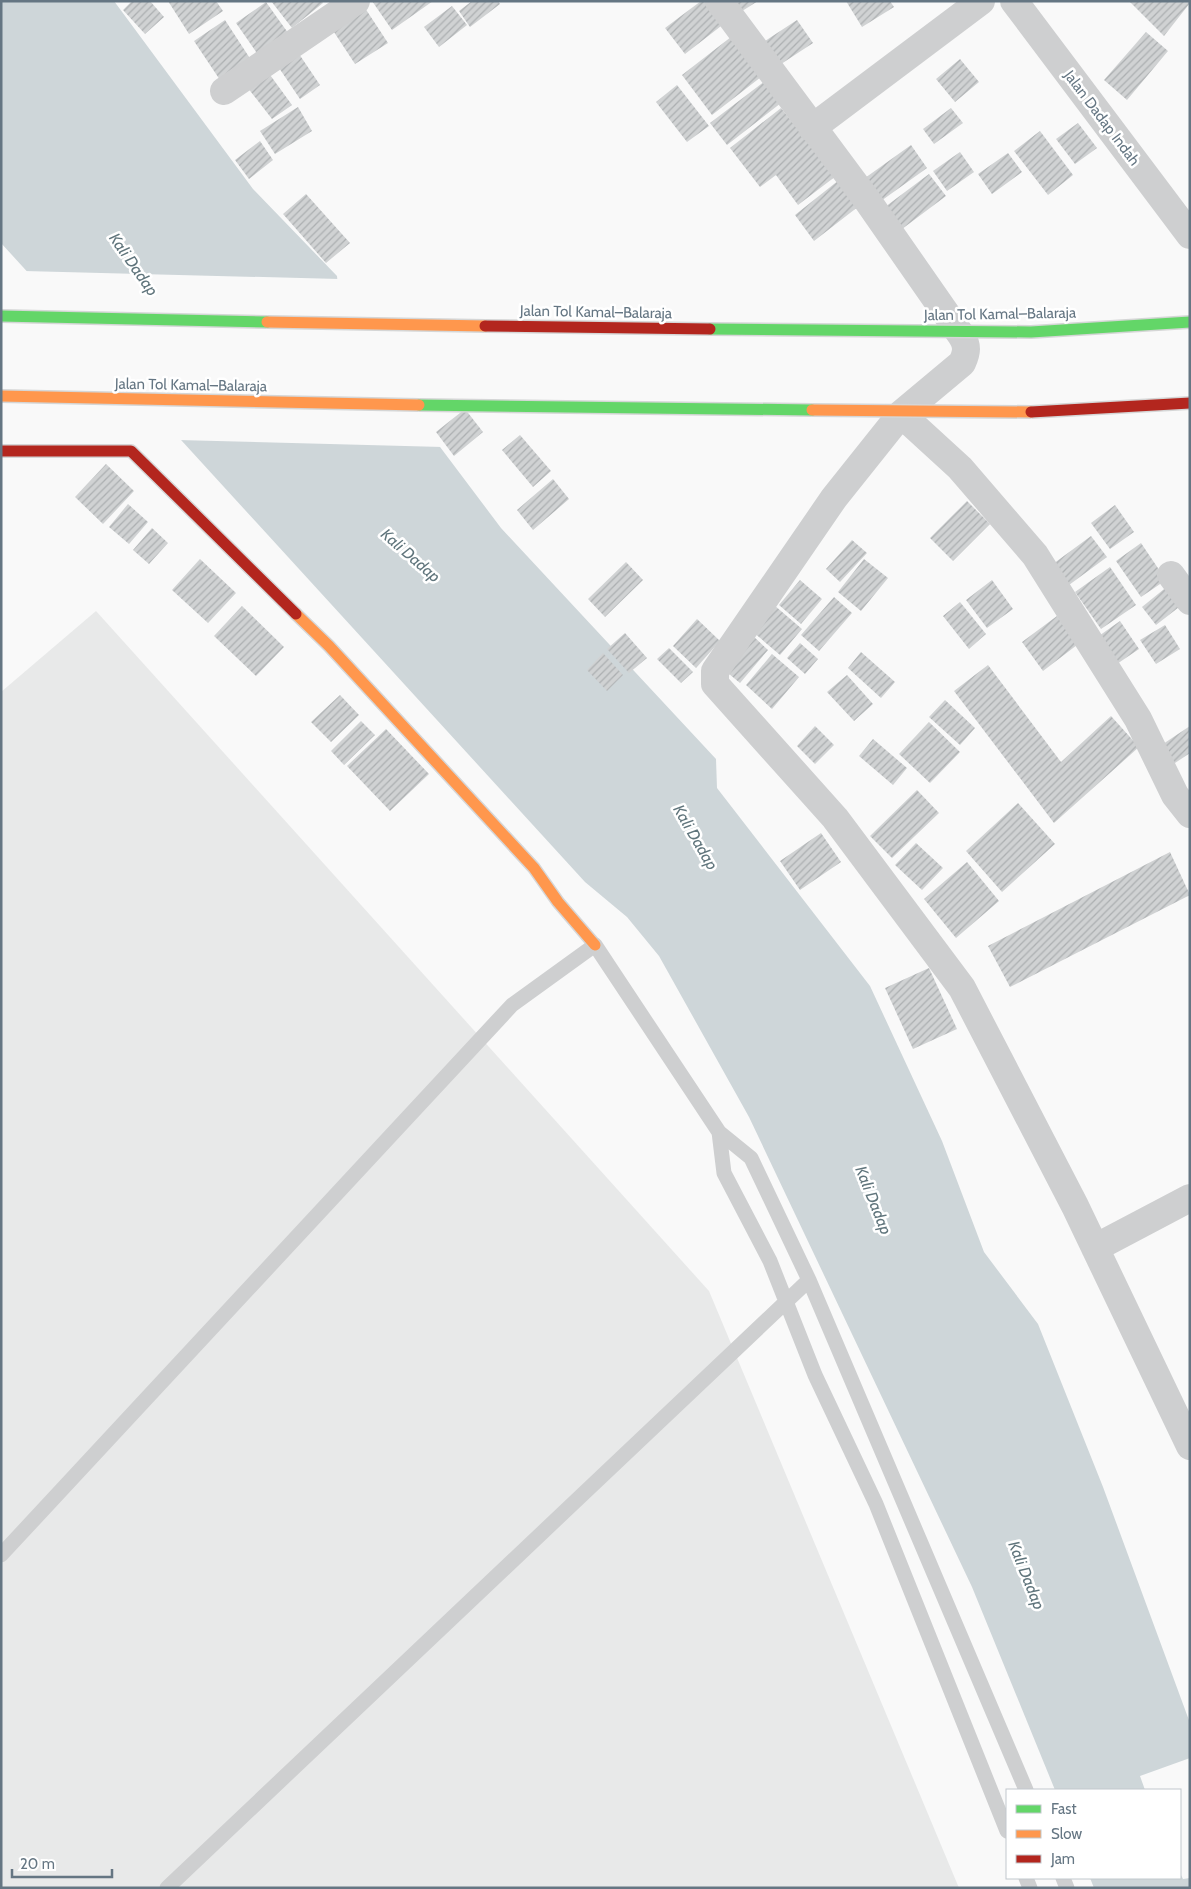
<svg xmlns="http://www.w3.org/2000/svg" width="1191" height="1889" font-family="Cabin,sans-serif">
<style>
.built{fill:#e8e9e9}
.water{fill:#ced6d9}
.pier{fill:#f9f9f9}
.building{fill:url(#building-hatch)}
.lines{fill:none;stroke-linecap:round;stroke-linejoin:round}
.slow-casing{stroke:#d5d6d7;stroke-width:14}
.jam-casing{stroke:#d5d6d7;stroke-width:14}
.lane{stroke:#cecfd0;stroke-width:15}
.street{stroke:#cecfd0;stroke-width:28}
.slow{stroke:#ff974d;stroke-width:11}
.jam{stroke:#b3261e;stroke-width:11}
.fast-bridge-casing{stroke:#d5d6d6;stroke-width:14;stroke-linecap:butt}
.slow-bridge-casing{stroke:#d5d6d6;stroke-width:14;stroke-linecap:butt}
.jam-bridge-casing{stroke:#d5d6d6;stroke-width:14;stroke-linecap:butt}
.fast-bridge{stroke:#63d668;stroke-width:11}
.slow-bridge{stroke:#ff974d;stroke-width:11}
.jam-bridge{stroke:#b3261e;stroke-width:11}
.labels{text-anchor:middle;stroke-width:5;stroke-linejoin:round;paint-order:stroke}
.street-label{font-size:15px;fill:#657683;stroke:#fff}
.water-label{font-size:16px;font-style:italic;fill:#60757c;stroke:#fff}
</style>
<defs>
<pattern id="building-hatch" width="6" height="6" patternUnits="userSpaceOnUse" patternTransform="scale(1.25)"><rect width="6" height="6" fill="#d0d2d3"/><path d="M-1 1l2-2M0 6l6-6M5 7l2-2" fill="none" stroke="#acafb1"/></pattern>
</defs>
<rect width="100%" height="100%" fill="#f9f9f9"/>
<!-- built -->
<path class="built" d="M 96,611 L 709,1291 L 959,1888 L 1,1888 L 1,692 Z"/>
<!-- water -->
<path class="water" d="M 1,1 L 114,1 L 253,189 L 337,276 L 343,342 L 388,408 L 416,415 L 501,528 L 716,759 L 717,788 L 870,986 L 942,1141 L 984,1252 L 1038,1324 L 1103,1487 L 1190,1723 L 1190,1758 L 1140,1776 L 1145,1790 L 1055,1790 L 972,1587 L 749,1117 L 659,956 L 627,917 L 585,882 L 1,243 Z
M 1180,1873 L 1183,1879 L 1190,1878 L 1190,1888 L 1094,1888 L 1090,1878 L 1180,1878 Z"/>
<!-- pier -->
<path class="pier" d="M 24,271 L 339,279 L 345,341 L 390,406 L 418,413 L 443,447 L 178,440 Z"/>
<!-- building -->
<path class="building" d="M 132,1 L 150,1 L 164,17 L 145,34 L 123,10 Z
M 168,1 L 216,1 L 223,11 L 189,34 Z
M 271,1 L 322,1 L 323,3 L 292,28 Z
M 372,1 L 433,1 L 392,30 Z
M 472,1 L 498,1 L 500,4 L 470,27 L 459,11 Z
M 701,1 L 708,1 L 725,23 L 685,54 L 665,28 Z
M 732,1 L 758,1 L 739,13 Z
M 846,1 L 890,1 L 894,7 L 862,27 Z
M 1129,1 L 1190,1 L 1190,3 L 1164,36 Z
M 266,2 L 291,37 L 261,59 L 236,23 Z
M 363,5 L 388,43 L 355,64 L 330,26 Z
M 452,6 L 467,25 L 439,47 L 424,27 Z
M 225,20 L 253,63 L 222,83 L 194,41 Z
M 797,20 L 813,43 L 775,68 L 759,45 Z
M 1146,32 L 1168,51 L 1127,100 L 1104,80 Z
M 731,37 L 761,77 L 712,115 L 682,75 Z
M 297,51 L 320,85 L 300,99 L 277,65 Z
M 960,59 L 979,82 L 955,102 L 936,79 Z
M 265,68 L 292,105 L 272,119 L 244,83 Z
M 765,81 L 781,103 L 727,145 L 710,123 Z
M 677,85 L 709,126 L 687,142 L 656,102 Z
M 298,107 L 312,131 L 275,154 L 260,131 Z
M 781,108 L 836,176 L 798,205 L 776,175 L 760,187 L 730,148 Z
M 951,108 L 963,123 L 934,144 L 923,129 Z
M 1078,123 L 1097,148 L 1075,164 L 1056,139 Z
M 1040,131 L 1073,175 L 1048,195 L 1014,151 Z
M 260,141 L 273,160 L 249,179 L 235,160 Z
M 911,145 L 927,168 L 881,201 L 865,178 Z
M 960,152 L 974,172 L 947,191 L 933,171 Z
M 1008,153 L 1022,172 L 992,194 L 978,174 Z
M 929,174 L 946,196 L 902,229 L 885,207 Z
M 839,180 L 859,206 L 814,241 L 795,215 Z
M 306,194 L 350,243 L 326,263 L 283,214 Z
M 465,409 L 483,432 L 454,456 L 436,432 Z
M 520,435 L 551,471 L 533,487 L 502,450 Z
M 106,464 L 134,491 L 103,524 L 75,497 Z
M 553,479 L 569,499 L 533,530 L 517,510 Z
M 967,501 L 990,524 L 953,561 L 930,538 Z
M 128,504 L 148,522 L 129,544 L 109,527 Z
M 1115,505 L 1134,532 L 1110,549 L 1091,523 Z
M 152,528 L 168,543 L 149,564 L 133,550 Z
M 1091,536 L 1107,557 L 1069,585 L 1053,564 Z
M 852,540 L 867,553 L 840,582 L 826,569 Z
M 1141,543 L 1166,580 L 1141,597 L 1116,561 Z
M 200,559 L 236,593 L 208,623 L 172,590 Z
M 864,559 L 888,578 L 861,611 L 838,592 Z
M 626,562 L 643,580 L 605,617 L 588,599 Z
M 1110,567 L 1136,605 L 1101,629 L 1075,592 Z
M 800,580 L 822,599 L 801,624 L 779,605 Z
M 992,580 L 1013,609 L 987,628 L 966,600 Z
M 1169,585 L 1183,604 L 1156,625 L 1142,607 Z
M 834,597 L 852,613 L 819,651 L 801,635 Z
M 960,602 L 986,634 L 969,649 L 943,616 Z
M 774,605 L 802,629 L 780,655 L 753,632 Z
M 242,606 L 284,647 L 256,676 L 214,636 Z
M 1057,616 L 1077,645 L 1043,671 L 1022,642 Z
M 697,619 L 720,641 L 696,668 L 673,646 Z
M 1120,621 L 1139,649 L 1114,666 L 1096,638 Z
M 1165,625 L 1180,649 L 1156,664 L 1140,640 Z
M 625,633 L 647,658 L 629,673 L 607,649 Z
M 752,635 L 768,650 L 740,683 L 723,669 Z
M 800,643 L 818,659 L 805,674 L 787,658 Z
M 669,648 L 693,672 L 681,683 L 657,659 Z
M 861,652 L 895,682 L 881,698 L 848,668 Z
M 603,653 L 623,675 L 607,691 L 587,670 Z
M 772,654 L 799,677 L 772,709 L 746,685 Z
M 988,665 L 1061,762 L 1111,716 L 1139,747 L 1054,823 L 954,691 Z
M 847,675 L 873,704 L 854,721 L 827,692 Z
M 340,695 L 359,715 L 331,742 L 311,722 Z
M 945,700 L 975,728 L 960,745 L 929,717 Z
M 361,721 L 375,735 L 344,765 L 331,751 Z
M 929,722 L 960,752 L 930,783 L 899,754 Z
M 815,726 L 834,745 L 815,764 L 797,746 Z
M 1190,726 L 1190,753 L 1169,767 L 1157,748 Z
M 386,729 L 429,774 L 390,811 L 347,766 Z
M 873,739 L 907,768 L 893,785 L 859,756 Z
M 917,790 L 939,813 L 892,858 L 870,836 Z
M 1018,803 L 1055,844 L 1002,892 L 966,851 Z
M 821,833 L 841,862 L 800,890 L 780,861 Z
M 916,843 L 943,868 L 922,890 L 895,865 Z
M 1170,852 L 1190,895 L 1010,987 L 988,946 Z
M 967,862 L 999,901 L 956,938 L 924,899 Z
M 929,968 L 957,1029 L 913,1049 L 885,988 Z"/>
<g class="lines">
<defs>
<path id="slow" d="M 296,614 L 329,646 L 534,868 L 558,902 L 595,945"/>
<path id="jam" d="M 1,451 L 131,451 L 296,614"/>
</defs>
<!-- slow casing -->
<use href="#slow" class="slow-casing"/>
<!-- jam casing -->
<use href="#jam" class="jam-casing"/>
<!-- lane -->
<path class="lane" d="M 719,1132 L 724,1173 L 770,1261 L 815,1375 L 876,1504 L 1007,1831
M 1,1555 L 512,1005 L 595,945 L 719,1132 L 751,1158 L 809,1280 L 1026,1790
M 1026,1878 L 1030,1888
M 1063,1878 L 1067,1888
M 167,1888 L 809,1280"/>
<!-- street -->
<path class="street" d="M 719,1 L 867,200 L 961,335 C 968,346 967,352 962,363 L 901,414 L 834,498 L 715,671 L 715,684 L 835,818 L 962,988 L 1075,1206 L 1190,1446
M 1014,1 L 1190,235
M 224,91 L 356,1
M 812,128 L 981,1
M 901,414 L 960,468 L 1035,555 L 1138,719 L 1175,795 L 1190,814
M 1171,575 L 1190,601
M 1095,1248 L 1190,1198"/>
<!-- slow -->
<use href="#slow" class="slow"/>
<!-- jam -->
<use href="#jam" class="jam"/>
<defs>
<path id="fast-bridge" d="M 1,316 L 267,322
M 710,329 L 1031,332 L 1190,322
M 419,405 L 812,410"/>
<path id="slow-bridge" d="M 267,322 L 485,326
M 1,396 L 419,405
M 812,410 L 1031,412"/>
<path id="jam-bridge" d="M 485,326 L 710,329
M 1031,412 L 1190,403"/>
</defs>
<!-- fast-bridge casing -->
<use href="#fast-bridge" class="fast-bridge-casing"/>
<!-- slow-bridge casing -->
<use href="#slow-bridge" class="slow-bridge-casing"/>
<!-- jam-bridge casing -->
<use href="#jam-bridge" class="jam-bridge-casing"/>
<!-- fast-bridge -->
<use href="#fast-bridge" class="fast-bridge"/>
<!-- slow-bridge -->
<use href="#slow-bridge" class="slow-bridge"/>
<!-- jam-bridge -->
<use href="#jam-bridge" class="jam-bridge"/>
</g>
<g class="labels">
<!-- street labels -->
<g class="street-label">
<text transform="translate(1102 118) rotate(53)" y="5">Jalan Dadap Indah</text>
<text transform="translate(596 312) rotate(1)" y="5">Jalan Tol Kamal–Balaraja</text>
<text transform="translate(1000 314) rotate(-1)" y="5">Jalan Tol Kamal–Balaraja</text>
<text transform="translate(191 385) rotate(1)" y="5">Jalan Tol Kamal–Balaraja</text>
</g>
<!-- water labels -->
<g class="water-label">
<text transform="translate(134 264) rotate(55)" y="6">Kali Dadap</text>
<text transform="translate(411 555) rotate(41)" y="6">Kali Dadap</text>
<text transform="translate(696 837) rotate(60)" y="6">Kali Dadap</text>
<text transform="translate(874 1200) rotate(68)" y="6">Kali Dadap</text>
<text transform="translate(1027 1575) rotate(68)" y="6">Kali Dadap</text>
</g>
</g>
<!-- border -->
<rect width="1191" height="1889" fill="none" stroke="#657683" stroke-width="5"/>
<!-- legend -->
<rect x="1006" y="1789" width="175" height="90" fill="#ffffff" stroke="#c1c8cd"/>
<rect x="1016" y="1805" width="25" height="8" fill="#63d668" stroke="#c1c8cd"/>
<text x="1051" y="1814" font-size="15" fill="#657683">Fast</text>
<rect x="1016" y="1830" width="25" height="8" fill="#ff974d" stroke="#c1c8cd"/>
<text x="1051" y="1839" font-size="15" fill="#657683">Slow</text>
<rect x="1016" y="1855" width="25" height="8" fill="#b3261e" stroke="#c1c8cd"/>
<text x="1051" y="1864" font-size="15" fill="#657683">Jam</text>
<!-- scale -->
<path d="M12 1869v8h100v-8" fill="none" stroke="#657683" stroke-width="2.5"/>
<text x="20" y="1869" font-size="15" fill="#657683" stroke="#ffffff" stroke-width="4" paint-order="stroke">20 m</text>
</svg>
